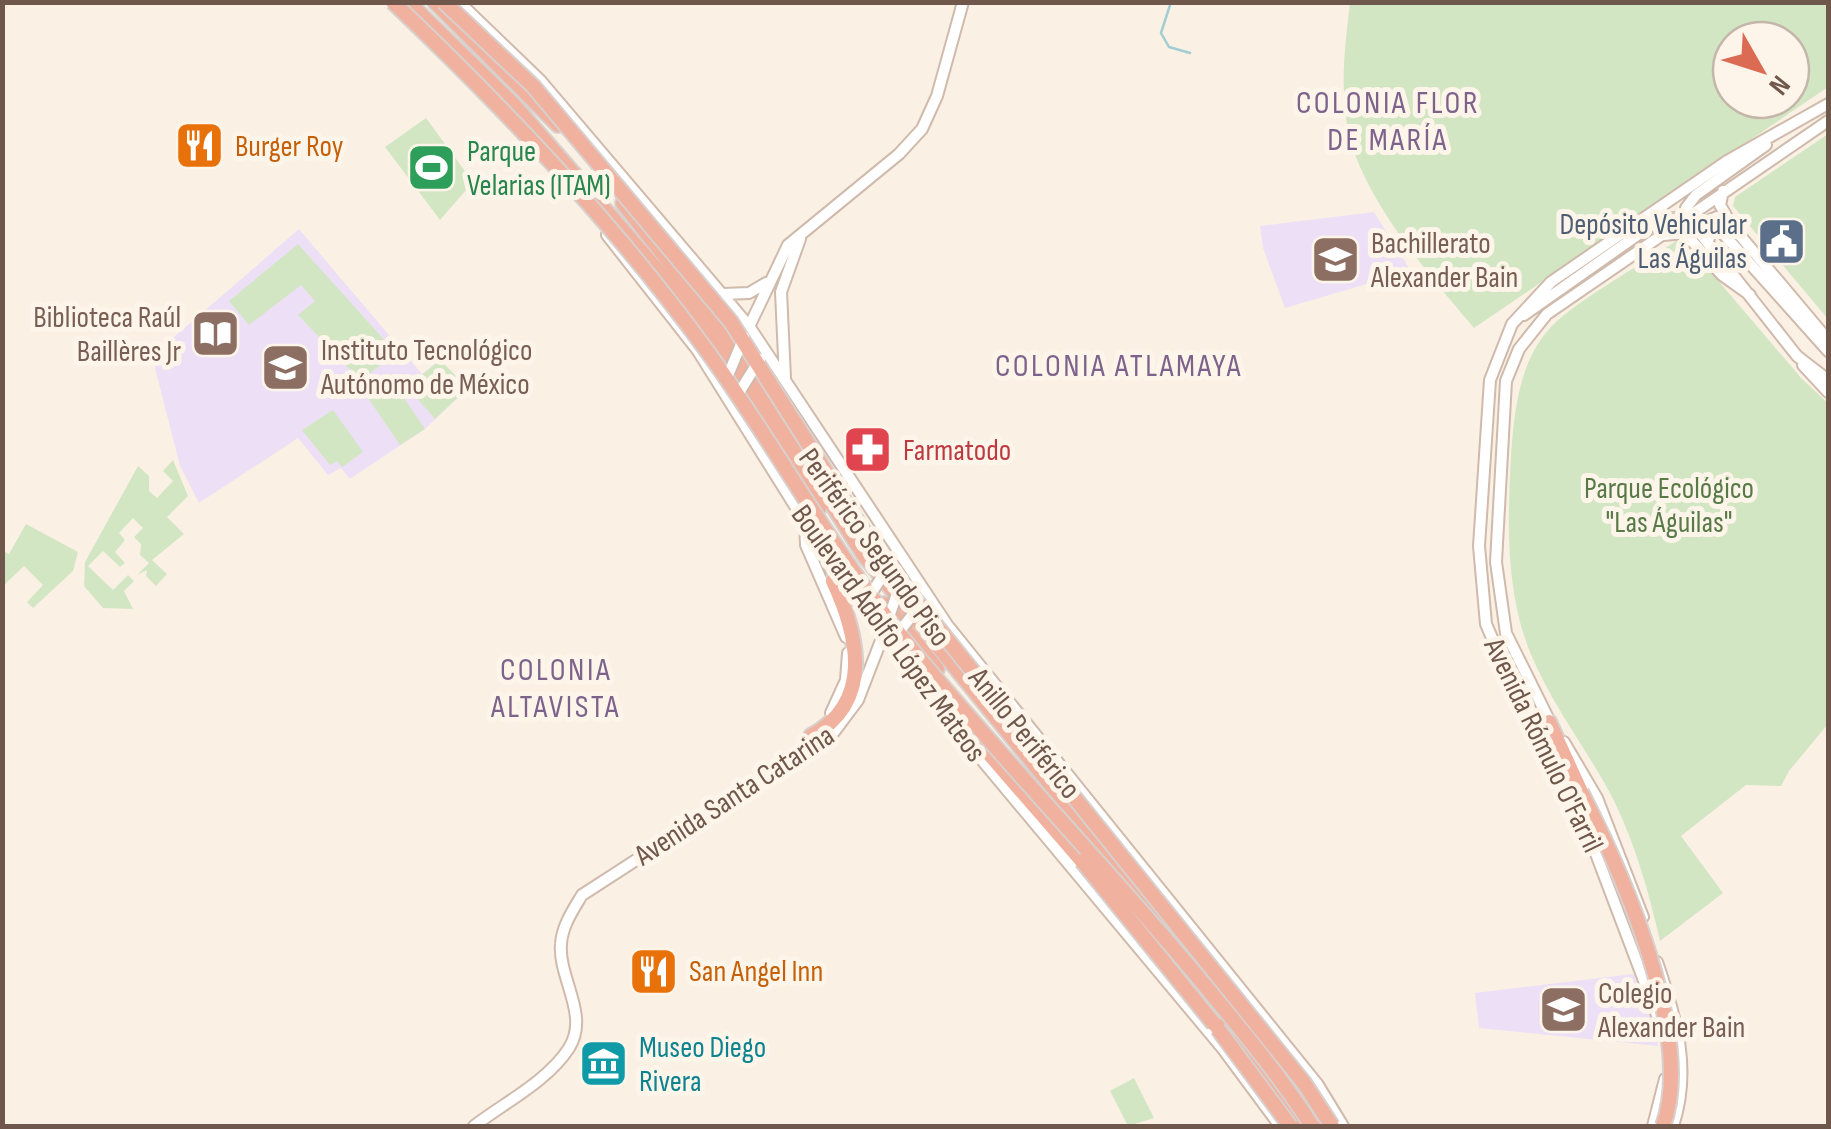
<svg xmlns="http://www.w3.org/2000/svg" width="1831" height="1129" font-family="'Sofia Sans Condensed',sans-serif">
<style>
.education{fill:#ede0f6}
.green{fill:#d3e6c3;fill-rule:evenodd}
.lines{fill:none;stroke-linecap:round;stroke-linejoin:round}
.stream{stroke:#a1cdd3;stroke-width:2.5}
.secondary-tunnel{stroke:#d8cabe;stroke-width:10;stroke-dasharray:10 5;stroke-linecap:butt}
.highway-tunnel{stroke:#d8cabe;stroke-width:14;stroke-dasharray:14 7;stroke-linecap:butt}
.secondary-casing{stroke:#cfbaac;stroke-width:14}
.highway-casing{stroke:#d7d0cd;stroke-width:18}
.secondary{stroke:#fff;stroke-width:10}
.highway{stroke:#f0b19f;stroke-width:14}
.secondary-bridge-casing{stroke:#cfbaac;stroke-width:14;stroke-linecap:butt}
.highway-bridge-casing{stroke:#d7d0cd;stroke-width:18;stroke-linecap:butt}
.secondary-bridge{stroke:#fff;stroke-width:10}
.highway-bridge{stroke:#f0b19f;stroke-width:14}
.labels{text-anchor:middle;stroke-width:10;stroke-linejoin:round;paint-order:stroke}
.food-label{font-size:30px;fill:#c56008;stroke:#fdf5e9;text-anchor:start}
.leisure-label{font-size:30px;fill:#27864d;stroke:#fdf5e9;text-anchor:start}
.service-label{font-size:30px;fill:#4e5e75;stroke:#fdf5e9;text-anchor:end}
.education-label{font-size:30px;fill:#785e54;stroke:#fdf5e9;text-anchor:start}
.health-label{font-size:30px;fill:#be3a42;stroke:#fdf5e9;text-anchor:start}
.park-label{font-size:30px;fill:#587a47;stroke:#fdf5e9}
.street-label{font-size:30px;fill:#70574b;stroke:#fdf5e9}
.culture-label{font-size:30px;fill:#0d838f;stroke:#fdf5e9;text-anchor:start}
.neighbourhood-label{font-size:32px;letter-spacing:2.5px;fill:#7d638c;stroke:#fdf5e9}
</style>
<rect width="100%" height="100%" fill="#faf1e4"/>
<!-- education -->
<path class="education" d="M 1374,212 L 1411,271 L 1285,308 L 1263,248 L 1260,226 Z
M 299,229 L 422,374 L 440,360 L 468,388 L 425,429 L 350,479 L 341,468 L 328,475 L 298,438 L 199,503 L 180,466 L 152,356 Z
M 1633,974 L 1656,1027 L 1658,1046 L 1479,1028 L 1475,993 Z"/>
<!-- green -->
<path class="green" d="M 1350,3 L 1828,3 L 1828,87 L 1474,328 C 1430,276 1364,200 1349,134 C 1339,91 1345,45 1350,3 ZM 1731,40 L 1791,40 L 1791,100 L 1731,100 Z
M 426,118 L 473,182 L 440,220 L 385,147 Z
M 1828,134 L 1828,319 L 1733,206 L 1735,197 Z
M 1676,241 L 1687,244 L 1802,379 L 1828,403 L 1828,724 L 1789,771 L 1781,786 L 1746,785 L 1681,836 L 1723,893 L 1660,941 C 1648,888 1632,832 1605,784 C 1575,731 1536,682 1520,622 C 1506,566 1508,514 1511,456 C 1514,412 1519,362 1550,328 C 1574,302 1644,263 1676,241 Z
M 298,244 L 397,354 L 360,380 L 298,315 L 315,301 L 301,285 L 249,325 L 229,301 Z
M 440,360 L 468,388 L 435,419 L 407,387 Z
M 387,373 L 425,429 L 400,445 L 362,389 Z
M 333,410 L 363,452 L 342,467 L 337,461 L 330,465 L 302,430 Z
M 173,460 L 188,496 L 167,517 L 184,534 L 152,560 L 167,574 L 156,586 L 146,576 L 147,570 L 137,575 L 149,563 L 140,555 L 141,544 L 134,537 L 143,528 L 133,518 L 119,533 L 125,540 L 115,552 L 125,563 L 120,567 L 103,551 L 88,566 L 113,590 L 128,575 L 134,581 L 124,591 L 133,609 L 103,608 L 84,586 L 85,562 L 138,466 L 149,476 L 149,491 L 157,498 L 173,481 L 163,471 Z
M 26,524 L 78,552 L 73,571 L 33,608 L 27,602 L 43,585 L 24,566 L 3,586 L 3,551 L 9,554 Z
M 1134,1078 L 1154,1118 L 1128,1126 L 1110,1091 Z"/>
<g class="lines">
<!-- stream -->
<path class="stream" d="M 1171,2 L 1161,33 L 1169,47 L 1190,53"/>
<!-- secondary-tunnel -->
<path class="secondary-tunnel" d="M 1656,222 C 1677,210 1698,215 1717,228"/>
<!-- highway-tunnel -->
<path class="highway-tunnel" d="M 821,541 L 833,581
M 941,693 L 971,733"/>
<defs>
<path id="secondary" d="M 459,2 L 540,80 L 749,326 L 948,626 L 1318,1085 L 1343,1126
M 1766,145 L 1696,195 L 1686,208 L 1689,219 L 1797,356 L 1828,380
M 1723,191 L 1720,205 L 1732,226 L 1828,340
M 1718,228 L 1828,351
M 607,235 L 698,351 L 805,522 L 971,747 L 1223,1049 L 1280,1126
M 1663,235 L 1685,233 L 1722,275 L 1750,295
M 1709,238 L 1710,220 L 1717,217 L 1726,222
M 723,294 L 749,293 L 766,283
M 1524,315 L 1656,222
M 747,331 L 788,245 L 899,154 L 922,129 L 937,96 L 963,2
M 1803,365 L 1828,392
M 785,378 L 781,292 L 800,239
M 805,522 L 806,545 L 846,637
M 831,713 L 846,680 L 848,653
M 1551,724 L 1506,633 L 1496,562 L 1506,381 L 1519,349 L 1547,314 L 1828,121
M 1564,742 L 1597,798 L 1643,917
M 1657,962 C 1676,1017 1692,1069 1673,1126
M 1660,1023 L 1587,830 L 1514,689 L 1486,624 L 1479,546 L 1490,380 L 1512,324 L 1551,282 L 1727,161 L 1828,104
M 474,1126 C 504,1103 548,1081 569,1048 C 590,1015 558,978 561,944 C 562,926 573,910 582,895 L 834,732 L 858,700 L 885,630
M 1653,1126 L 1665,1079"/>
<path id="highway" d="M 408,2 L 513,104 L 712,333 L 819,508
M 435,2 L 558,125
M 623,203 L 721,328 L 864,555 L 1239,1016 L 1320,1126
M 885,604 L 937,669
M 1549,722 L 1581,792
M 971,733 L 1082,861
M 811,736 C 874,702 858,635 833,581
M 1153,934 L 1302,1126"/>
</defs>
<!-- secondary casing -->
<use href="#secondary" class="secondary-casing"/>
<!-- highway casing -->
<use href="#highway" class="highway-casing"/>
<!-- secondary -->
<use href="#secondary" class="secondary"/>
<!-- highway -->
<use href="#highway" class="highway"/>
<defs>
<path id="secondary-bridge" d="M 729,373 L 744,337
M 740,391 L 760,359
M 865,591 L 874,589 L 888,568
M 887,623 L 901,582
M 898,633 L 919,607"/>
<path id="highway-bridge" d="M 393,2 C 507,111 614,223 707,351 C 778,449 835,557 913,651 C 1003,760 1101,862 1192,970 C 1234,1021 1277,1071 1312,1126
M 444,2 L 533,86 L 731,322 L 876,551 L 1304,1083 L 1332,1126
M 1581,792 C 1623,874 1695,1038 1663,1126
M 1082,861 L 1214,1024
M 1218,1029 L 1290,1126"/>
</defs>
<!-- secondary-bridge casing -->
<use href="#secondary-bridge" class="secondary-bridge-casing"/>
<!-- highway-bridge casing -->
<use href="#highway-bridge" class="highway-bridge-casing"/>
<!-- secondary-bridge -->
<use href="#secondary-bridge" class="secondary-bridge"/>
<!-- highway-bridge -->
<use href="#highway-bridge" class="highway-bridge"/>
</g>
<!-- icons -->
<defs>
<symbol id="restaurant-square" viewBox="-11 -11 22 22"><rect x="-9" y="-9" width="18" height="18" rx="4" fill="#e8710a" stroke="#fdf5e9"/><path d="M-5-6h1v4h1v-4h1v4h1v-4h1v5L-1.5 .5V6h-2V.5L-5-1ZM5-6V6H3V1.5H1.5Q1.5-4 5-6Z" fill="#fff"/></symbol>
<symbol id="stadium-square" viewBox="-11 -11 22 22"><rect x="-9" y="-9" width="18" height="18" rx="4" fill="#2e9e5b" stroke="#fdf5e9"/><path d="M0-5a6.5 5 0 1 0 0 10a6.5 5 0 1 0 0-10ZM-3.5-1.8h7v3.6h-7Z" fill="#fff"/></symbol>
<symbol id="civic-square" viewBox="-11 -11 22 22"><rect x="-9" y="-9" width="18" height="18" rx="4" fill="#5c6f8a" stroke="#fdf5e9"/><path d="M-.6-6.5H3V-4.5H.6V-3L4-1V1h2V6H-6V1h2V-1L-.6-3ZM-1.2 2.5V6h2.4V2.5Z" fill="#fff"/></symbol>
<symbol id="school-square" viewBox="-11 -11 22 22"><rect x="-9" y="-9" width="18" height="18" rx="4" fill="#8d6e63" stroke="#fdf5e9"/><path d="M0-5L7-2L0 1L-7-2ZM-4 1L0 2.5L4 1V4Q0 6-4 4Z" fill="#fff"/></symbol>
<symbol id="library-square" viewBox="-11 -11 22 22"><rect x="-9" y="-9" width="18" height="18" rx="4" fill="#8d6e63" stroke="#fdf5e9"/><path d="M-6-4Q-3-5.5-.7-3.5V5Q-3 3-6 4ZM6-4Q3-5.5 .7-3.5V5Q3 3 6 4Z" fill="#fff"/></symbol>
<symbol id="university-square" viewBox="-11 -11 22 22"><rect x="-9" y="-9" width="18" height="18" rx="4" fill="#8d6e63" stroke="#fdf5e9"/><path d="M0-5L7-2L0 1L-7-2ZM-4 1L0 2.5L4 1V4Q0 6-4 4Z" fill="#fff"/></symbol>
<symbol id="pharmacy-square" viewBox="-11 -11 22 22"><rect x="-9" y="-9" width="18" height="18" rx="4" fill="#e0444e" stroke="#fdf5e9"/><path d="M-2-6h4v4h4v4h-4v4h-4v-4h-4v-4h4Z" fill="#fff"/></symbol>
<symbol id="museum-square" viewBox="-11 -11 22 22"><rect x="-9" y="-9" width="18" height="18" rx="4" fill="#0f9aa8" stroke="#fdf5e9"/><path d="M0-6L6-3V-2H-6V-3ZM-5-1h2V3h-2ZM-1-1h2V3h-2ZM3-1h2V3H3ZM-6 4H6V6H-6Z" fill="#fff"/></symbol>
</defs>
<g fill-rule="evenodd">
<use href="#restaurant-square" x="172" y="118" width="55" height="55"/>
<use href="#stadium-square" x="404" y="140" width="55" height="55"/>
<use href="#civic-square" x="1754" y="214" width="55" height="55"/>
<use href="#school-square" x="1308" y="232" width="55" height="55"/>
<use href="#library-square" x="188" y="306" width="55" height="55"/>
<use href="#university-square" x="258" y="340" width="55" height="55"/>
<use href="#pharmacy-square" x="840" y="422" width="55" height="55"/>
<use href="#restaurant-square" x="626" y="944" width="55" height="55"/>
<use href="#school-square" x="1536" y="982" width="55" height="55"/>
<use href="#museum-square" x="576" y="1036" width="55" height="55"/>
</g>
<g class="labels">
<!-- food labels -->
<g class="food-label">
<text x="235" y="156">Burger Roy</text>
<text x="689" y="981">San Angel Inn</text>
</g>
<!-- leisure labels -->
<g class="leisure-label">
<text x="467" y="161">Parque<tspan x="467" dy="34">Velarias (ITAM)</tspan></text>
</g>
<!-- service labels -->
<g class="service-label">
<text x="1747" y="234">Depósito Vehicular<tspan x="1747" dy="34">Las Águilas</tspan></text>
</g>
<!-- education labels -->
<g class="education-label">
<text x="1371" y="253">Bachillerato<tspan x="1371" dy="34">Alexander Bain</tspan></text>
<text x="181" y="327" text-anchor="end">Biblioteca Raúl<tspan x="181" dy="34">Baillères Jr</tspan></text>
<text x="321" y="360">Instituto Tecnológico<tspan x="321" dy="34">Autónomo de México</tspan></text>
<text x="1598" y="1003">Colegio<tspan x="1598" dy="34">Alexander Bain</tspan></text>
</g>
<!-- health labels -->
<g class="health-label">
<text x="903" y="460">Farmatodo</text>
</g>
<!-- park labels -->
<g class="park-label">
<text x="1669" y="498">Parque Ecológico<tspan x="1669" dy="34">"Las Águilas"</tspan></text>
</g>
<!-- street labels -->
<g class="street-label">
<text transform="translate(875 547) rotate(54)" y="10">Periférico Segundo Piso</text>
<text transform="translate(889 633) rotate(54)" y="10">Boulevard Adolfo López Mateos</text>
<text transform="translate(1025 733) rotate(51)" y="10">Anillo Periférico</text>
<text transform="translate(1544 745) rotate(64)" y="10">Avenida Rómulo O'Farril</text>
<text transform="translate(734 795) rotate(-33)" y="10">Avenida Santa Catarina</text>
</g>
<!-- culture labels -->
<g class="culture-label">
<text x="639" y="1057">Museo Diego<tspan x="639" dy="34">Rivera</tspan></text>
</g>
<!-- neighbourhood labels -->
<g class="neighbourhood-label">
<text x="1388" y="113">COLONIA FLOR<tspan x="1388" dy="37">DE MARÍA</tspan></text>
<text x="1119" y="376">COLONIA ATLAMAYA</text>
<text x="556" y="680">COLONIA<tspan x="556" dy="37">ALTAVISTA</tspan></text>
</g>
</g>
<!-- border -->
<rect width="1831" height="1129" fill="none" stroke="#70574b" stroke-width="10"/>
<!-- north arrow -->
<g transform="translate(1761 70) rotate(129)"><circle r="48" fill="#fdf5e9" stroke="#c5b6aa" stroke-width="2.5"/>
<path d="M0-8L18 38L0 25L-18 38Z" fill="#db6b52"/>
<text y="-15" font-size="28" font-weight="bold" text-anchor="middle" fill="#70574b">N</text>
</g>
</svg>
